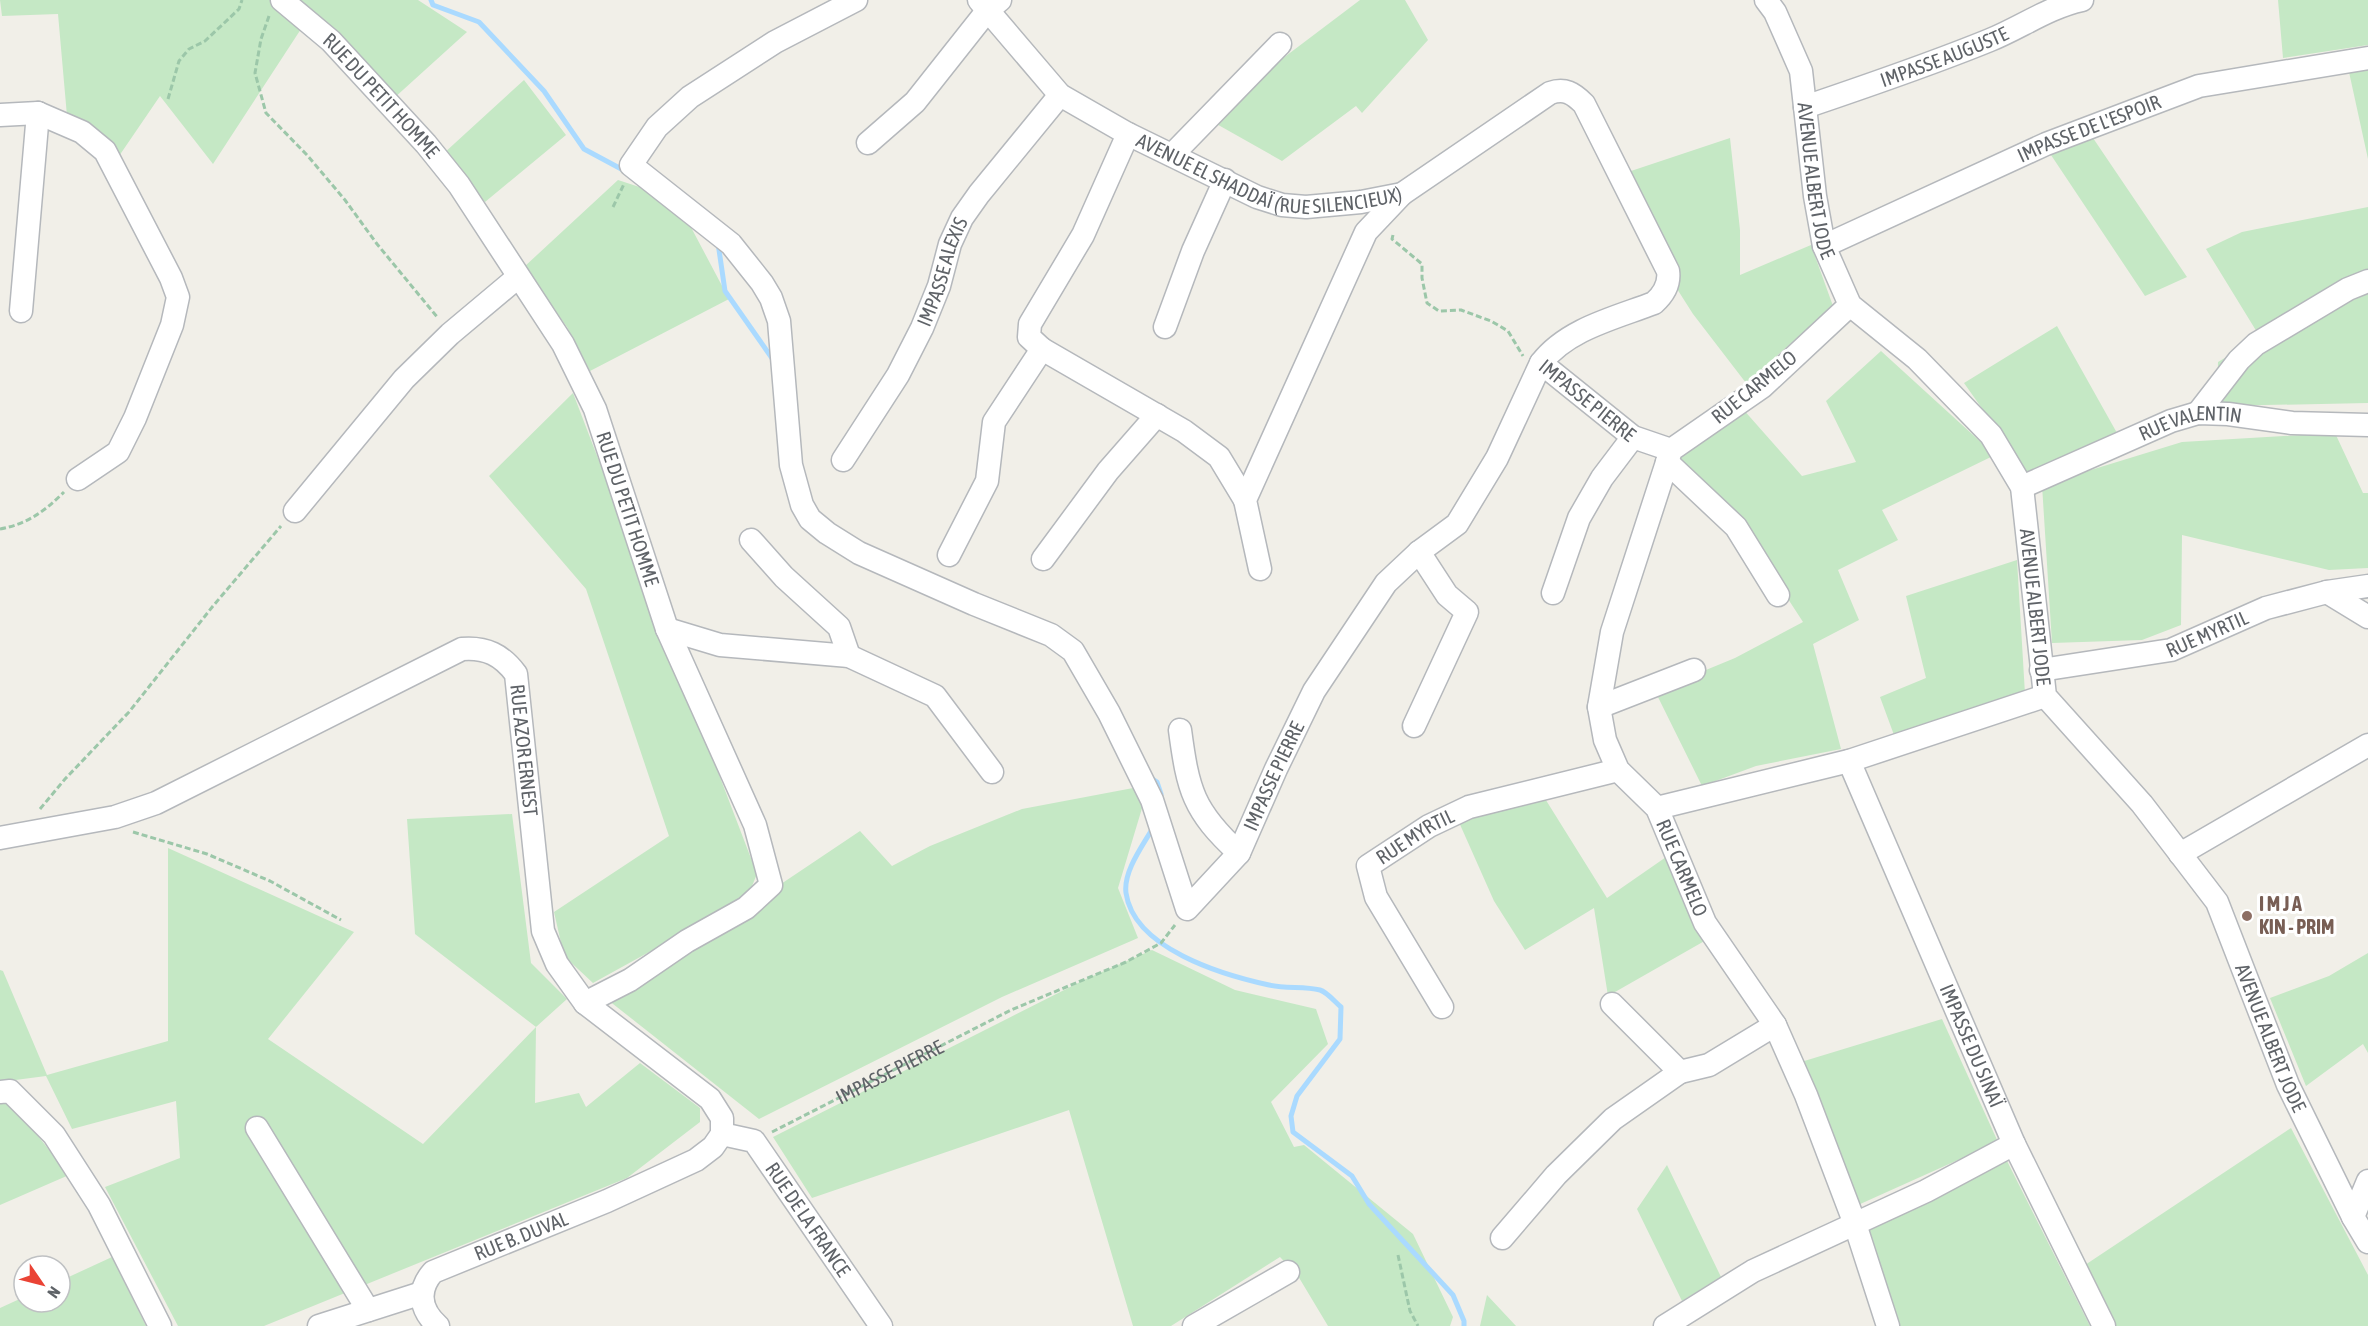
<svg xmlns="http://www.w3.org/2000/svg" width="2368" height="1326" font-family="'Asap Condensed',sans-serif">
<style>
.green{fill:#c5e8c5}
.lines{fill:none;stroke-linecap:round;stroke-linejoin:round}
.stream{stroke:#aadaff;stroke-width:5}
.minor-casing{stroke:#b5b8bc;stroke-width:25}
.path{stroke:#9cc7a9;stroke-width:3;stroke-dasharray:6 3;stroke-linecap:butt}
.minor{stroke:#fff;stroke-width:22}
.education-dot{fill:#8d6e63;stroke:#fff;stroke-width:2}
.labels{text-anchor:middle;stroke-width:6;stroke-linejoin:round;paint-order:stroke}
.street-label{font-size:20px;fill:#5f6368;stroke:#fff}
.education-label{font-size:20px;font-weight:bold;fill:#785e54;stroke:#fff;text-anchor:start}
</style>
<rect width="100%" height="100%" fill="#f1efe8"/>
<!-- green -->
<path class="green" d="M 0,0 L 276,0 L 301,29 L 213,164 L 160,96 L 117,159 L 67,116 L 58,14 L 2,16 Z
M 296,0 L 418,0 L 467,32 L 393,99 Z
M 1360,0 L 1405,0 L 1428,40 L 1362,113 L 1356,106 L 1282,161 L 1213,122 L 1229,99 Z
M 2278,0 L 2368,0 L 2368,45 L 2283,58 Z
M 2368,69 L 2368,159 L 2349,72 Z
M 524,80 L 566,135 L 485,202 L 443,154 Z
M 1730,138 L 1740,230 L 1740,275 L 1811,245 L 1833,306 L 1746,383 L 1693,314 L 1637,226 L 1613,177 Z
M 2093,138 L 2187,277 L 2145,296 L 2051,155 Z
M 618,180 L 676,199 L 729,299 L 590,371 L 567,327 L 524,267 Z
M 2368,207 L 2368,403 L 2217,406 L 2218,362 L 2260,337 L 2206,249 L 2242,232 Z
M 2057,326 L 2117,433 L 2029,475 L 1964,383 Z
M 1881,351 L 1995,455 L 1882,510 L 1898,540 L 1838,570 L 1859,620 L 1813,644 L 1841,749 L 1756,766 L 1702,786 L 1655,691 L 1735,658 L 1803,622 L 1738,522 L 1674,456 L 1742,408 L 1802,476 L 1856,462 L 1826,401 Z
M 573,393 L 757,874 L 747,898 L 593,983 L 564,956 L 554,912 L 669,836 L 586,589 L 489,476 Z
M 2335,433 L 2363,493 L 2368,493 L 2368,568 L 2329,570 L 2182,535 L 2181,625 L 2142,640 L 2052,643 L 2042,485 L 2182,442 Z
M 2017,560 L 2025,694 L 1894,735 L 1880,697 L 1926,678 L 1906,596 Z
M 1149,785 L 1118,888 L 1138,938 L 1002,997 L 759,1119 L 608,1000 L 860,831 L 892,866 L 930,846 L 1022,809 Z
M 1544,797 L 1607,898 L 1669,855 L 1708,939 L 1608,996 L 1594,908 L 1525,950 L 1494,901 L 1458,820 Z
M 512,814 L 531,963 L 567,999 L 536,1027 L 535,1103 L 579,1093 L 586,1107 L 640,1063 L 700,1108 L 700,1122 L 627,1178 L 264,1326 L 178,1326 L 105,1187 L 180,1158 L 176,1101 L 72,1129 L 46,1076 L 0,1082 L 0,970 L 3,971 L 47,1075 L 168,1041 L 168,848 L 354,932 L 268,1039 L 423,1144 L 536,1027 L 415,934 L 407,819 Z
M 1152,950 L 1235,990 L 1316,1009 L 1328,1044 L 1271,1102 L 1294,1147 L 1304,1145 L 1413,1234 L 1453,1317 L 1450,1326 L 1328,1326 L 1298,1276 L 1280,1257 L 1171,1326 L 1133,1326 L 1069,1110 L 812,1198 L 773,1137 L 1086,979 Z
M 2368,953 L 2368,1053 L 2363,1044 L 2306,1086 L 2270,998 L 2329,976 Z
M 1942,1019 L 1998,1142 L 1858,1205 L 1801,1062 Z
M 0,1102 L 15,1107 L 69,1175 L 0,1205 Z
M 2291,1128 L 2368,1275 L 2368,1326 L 2116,1326 L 2085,1265 Z
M 2004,1155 L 2090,1326 L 1895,1326 L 1862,1227 Z
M 1667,1165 L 1721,1277 L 1682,1301 L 1637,1209 Z
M 112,1257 L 146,1326 L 0,1326 L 0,1308 L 24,1297 L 24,1302 L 60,1302 L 60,1281 Z
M 1487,1295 L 1516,1326 L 1480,1326 Z"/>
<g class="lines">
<!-- stream -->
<path class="stream" d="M 431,0 L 433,5 L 479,22 L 544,91 L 584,149 L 625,171
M 718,243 L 725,291 L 774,361
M 1151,778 L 1157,782 L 1161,794
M 1154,826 C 1144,844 1123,871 1126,893 C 1134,949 1223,975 1269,985 C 1286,989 1304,986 1320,990 C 1327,992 1335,1002 1341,1007 L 1340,1039 L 1297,1096 L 1291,1116 L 1293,1132 L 1352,1176 L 1369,1204 L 1453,1295 L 1464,1321 L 1464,1326"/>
<defs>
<g id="minor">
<path id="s2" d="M 282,0 L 331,41 L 426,144 L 459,185 L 563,344 L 595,409 L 667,629 L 755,825 L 771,885 L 746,908 L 687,941 L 630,980 L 585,1003"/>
<path id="s3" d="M 856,0 L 775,42 L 690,97 L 657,127 L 631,165 L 731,244 L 762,283 L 771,298 L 779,321 L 791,465 L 802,505 L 810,519 L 827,533 L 859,553 L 974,604 L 1051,635 L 1073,651 L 1109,713 L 1152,800 L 1187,909 L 1239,853 L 1276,769 L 1314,691 L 1386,583 L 1419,552 L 1457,524 L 1497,458 L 1541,363 L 1633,437 L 1671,450"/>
<path id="s4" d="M 979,0 L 1060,95 L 1128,134 L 1257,197 L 1282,205 L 1306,207 L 1361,202 L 1402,194 L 1550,93 C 1565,88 1573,93 1584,104 L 1668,271 C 1670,284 1664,294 1654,303 C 1615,318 1567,329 1541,363"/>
<path id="s5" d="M 1766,0 L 1775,12 L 1801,71 L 1815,196 L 1824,246 L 1850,305 L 1917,359 L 1991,435 L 2022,487 L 2045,696 L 2142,804 L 2217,902 L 2288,1085 L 2353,1217 L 2368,1242"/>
<path id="s6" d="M 1805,107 C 1867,86 1929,65 1990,40 C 2020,28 2049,7 2082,0"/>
<path d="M 0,115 L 38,113 L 82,132 L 105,151 L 171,278 L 178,297 L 172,325 L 135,418 L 118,452 L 78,479"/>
<path d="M 868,143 L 915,102 L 987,11 L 1000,0"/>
<path d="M 1172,155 L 1280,44"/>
<path id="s7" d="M 1824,246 L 2046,144 L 2199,86 L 2368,58"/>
<path id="s8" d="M 1850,305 L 1762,387 L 1671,450 L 1612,632 L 1599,707 L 1605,740 L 1618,770 L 1657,808 L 1705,923 L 1775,1025 L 1806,1095 L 1855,1224 L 1888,1326"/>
<path d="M 21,311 L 38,113"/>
<path d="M 1165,327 L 1193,251 L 1225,180"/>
<path d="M 1042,349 L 1029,337 L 1030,324 L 1083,235 L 1128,134"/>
<path d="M 2198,413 L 2239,360 L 2256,344 L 2348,289 L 2368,281"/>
<path id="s9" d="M 843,460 L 898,375 L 922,328 L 939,286 L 950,244 L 962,218 L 979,194 L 1060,95"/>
<path d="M 1667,462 L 1736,527 L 1778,595"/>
<path id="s10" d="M 2022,487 L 2171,421 L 2198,413 L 2228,414 L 2292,423 L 2368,425"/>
<path d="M 295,511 L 404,379 L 450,334 L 518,277"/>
<path d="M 751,540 L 784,577 L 839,627 L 849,656"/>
<path d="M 949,555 L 987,481 L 994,422 L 1042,349 L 1184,431 L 1219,457 L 1245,500"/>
<path d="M 1043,559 L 1108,471 L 1157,415"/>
<path d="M 1260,569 L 1245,500 L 1366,232 L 1402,194"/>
<path d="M 2327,592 L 2368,617"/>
<path d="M 1553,593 L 1579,518 L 1602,478 L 1633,437"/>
<path d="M 667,629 L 720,645 L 849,656 L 935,696 L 992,772"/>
<path id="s11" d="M 2041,670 L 2171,650 L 2266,608 L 2327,592 L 2368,586"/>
<path d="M 1599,707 L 1694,670"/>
<path d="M 1414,726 L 1467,612 L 1447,595 L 1419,552"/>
<path d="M 1180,730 C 1188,790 1193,811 1239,853"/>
<path id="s12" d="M 1849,761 L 2014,1144 L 2104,1326"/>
<path d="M 1657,808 L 1849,761 L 2045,696"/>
<path id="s13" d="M 0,838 L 115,817 L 156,803 L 462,649 C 486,647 502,655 516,674 L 543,931 L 557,964 L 585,1003 L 710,1099 L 722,1118 L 722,1134 L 713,1147 L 696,1160 L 607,1201 L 433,1272 C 417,1290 420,1310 438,1326"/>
<path d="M 2180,854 L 2368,745"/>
<path d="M 1612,1004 L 1680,1072 L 1709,1065 L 1775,1025"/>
<path id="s14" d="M 1442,1007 L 1376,897 L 1368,866 L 1429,826 L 1469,807 L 1618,770"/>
<path d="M 0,1092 L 10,1091 L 54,1135 L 99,1205 L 160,1326"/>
<path d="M 257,1128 L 368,1310"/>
<path id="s15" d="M 722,1134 L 754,1141 L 881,1326"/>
<path d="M 2353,1217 L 2368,1181"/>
<path d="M 1502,1238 L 1556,1175 L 1613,1119 L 1680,1072"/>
<path d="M 319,1326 L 422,1293"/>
<path d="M 1194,1326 L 1288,1272"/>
<path d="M 1665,1326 L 1753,1271 L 1926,1191 L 2014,1144"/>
</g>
</defs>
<!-- minor casing -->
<use href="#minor" class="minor-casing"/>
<!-- path -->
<g class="path">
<path d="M 269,16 L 261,39 L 255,73 L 266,113 L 307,155 L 345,200 L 377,244 L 438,318"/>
<path d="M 168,99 L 179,61 L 189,49 L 205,41 L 239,9 L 242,0"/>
<path d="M 613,207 L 624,184"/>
<path d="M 1393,235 L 1392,239 L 1422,264 L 1422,278 L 1427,303 L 1439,311 L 1461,310 L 1491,321 L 1508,331 L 1523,356"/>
<path d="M 0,529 C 27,524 44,512 64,492"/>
<path d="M 40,809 L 65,779 L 129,712 L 213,606 L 281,526"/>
<path d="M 133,832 L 207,854 L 270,881 L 341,920"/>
<path id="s1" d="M 772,1132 L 1011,1010 L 1126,962 L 1161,943 L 1175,925"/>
<path d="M 1398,1255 L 1410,1311 L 1418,1326"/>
</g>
<!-- minor -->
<use href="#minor" class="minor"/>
</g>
<!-- markers -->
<circle class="education-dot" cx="2247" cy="916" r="6"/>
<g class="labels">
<!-- street labels -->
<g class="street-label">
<text dy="7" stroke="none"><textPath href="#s6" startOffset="148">IMPASSE AUGUSTE</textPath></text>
<text dy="7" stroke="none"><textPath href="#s2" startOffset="138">RUE DU PETIT HOMME</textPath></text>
<text dy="7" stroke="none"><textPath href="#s7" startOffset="290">IMPASSE DE L'ESPOIR</textPath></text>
<text dy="7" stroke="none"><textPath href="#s4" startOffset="354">AVENUE EL SHADDAÏ (RUE SILENCIEUX)</textPath></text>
<text dy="7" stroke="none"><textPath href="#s5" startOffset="190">AVENUE ALBERT JODE</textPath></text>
<text dy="7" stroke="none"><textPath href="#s9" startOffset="214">IMPASSE ALEXIS</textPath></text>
<text transform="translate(1754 387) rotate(-39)" y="7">RUE CARMELO</text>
<text dy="7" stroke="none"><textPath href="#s3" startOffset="2002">IMPASSE PIERRE</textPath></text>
<text dy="7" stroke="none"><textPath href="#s10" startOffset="182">RUE VALENTIN</textPath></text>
<text dy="7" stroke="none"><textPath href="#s2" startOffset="624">RUE DU PETIT HOMME</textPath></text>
<text dy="7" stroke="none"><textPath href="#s5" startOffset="694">AVENUE ALBERT JODE</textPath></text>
<text dy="7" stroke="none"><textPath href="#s11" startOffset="171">RUE MYRTIL</textPath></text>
<text dy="7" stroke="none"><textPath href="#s13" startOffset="642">RUE AZOR ERNEST</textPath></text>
<text dy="7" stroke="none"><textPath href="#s3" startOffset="1444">IMPASSE PIERRE</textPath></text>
<text dy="7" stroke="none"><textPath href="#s14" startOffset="216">RUE MYRTIL</textPath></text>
<text dy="7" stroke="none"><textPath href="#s8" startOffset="684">RUE CARMELO</textPath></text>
<text dy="7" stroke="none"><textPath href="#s5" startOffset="1198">AVENUE ALBERT JODE</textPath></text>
<text dy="7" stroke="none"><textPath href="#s12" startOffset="310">IMPASSE DU SINAÏ</textPath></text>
<text dy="7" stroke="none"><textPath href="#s1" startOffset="132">IMPASSE PIERRE</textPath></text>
<text dy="7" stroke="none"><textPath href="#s15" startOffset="128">RUE DE LA FRANCE</textPath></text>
<text transform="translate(521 1236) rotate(-22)" y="7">RUE B. DUVAL</text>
</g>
<!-- education labels -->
<g class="education-label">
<text x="2259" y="911">I M J A<tspan x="2259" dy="23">KIN - PRIM</tspan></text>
</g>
</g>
<!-- north arrow -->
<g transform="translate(42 1284) rotate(125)"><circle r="28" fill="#ffffff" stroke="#bfc1c3" stroke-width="1.5"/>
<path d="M0-4.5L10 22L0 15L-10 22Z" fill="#ea4335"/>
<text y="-9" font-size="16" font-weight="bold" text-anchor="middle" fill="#5f6368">N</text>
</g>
</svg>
